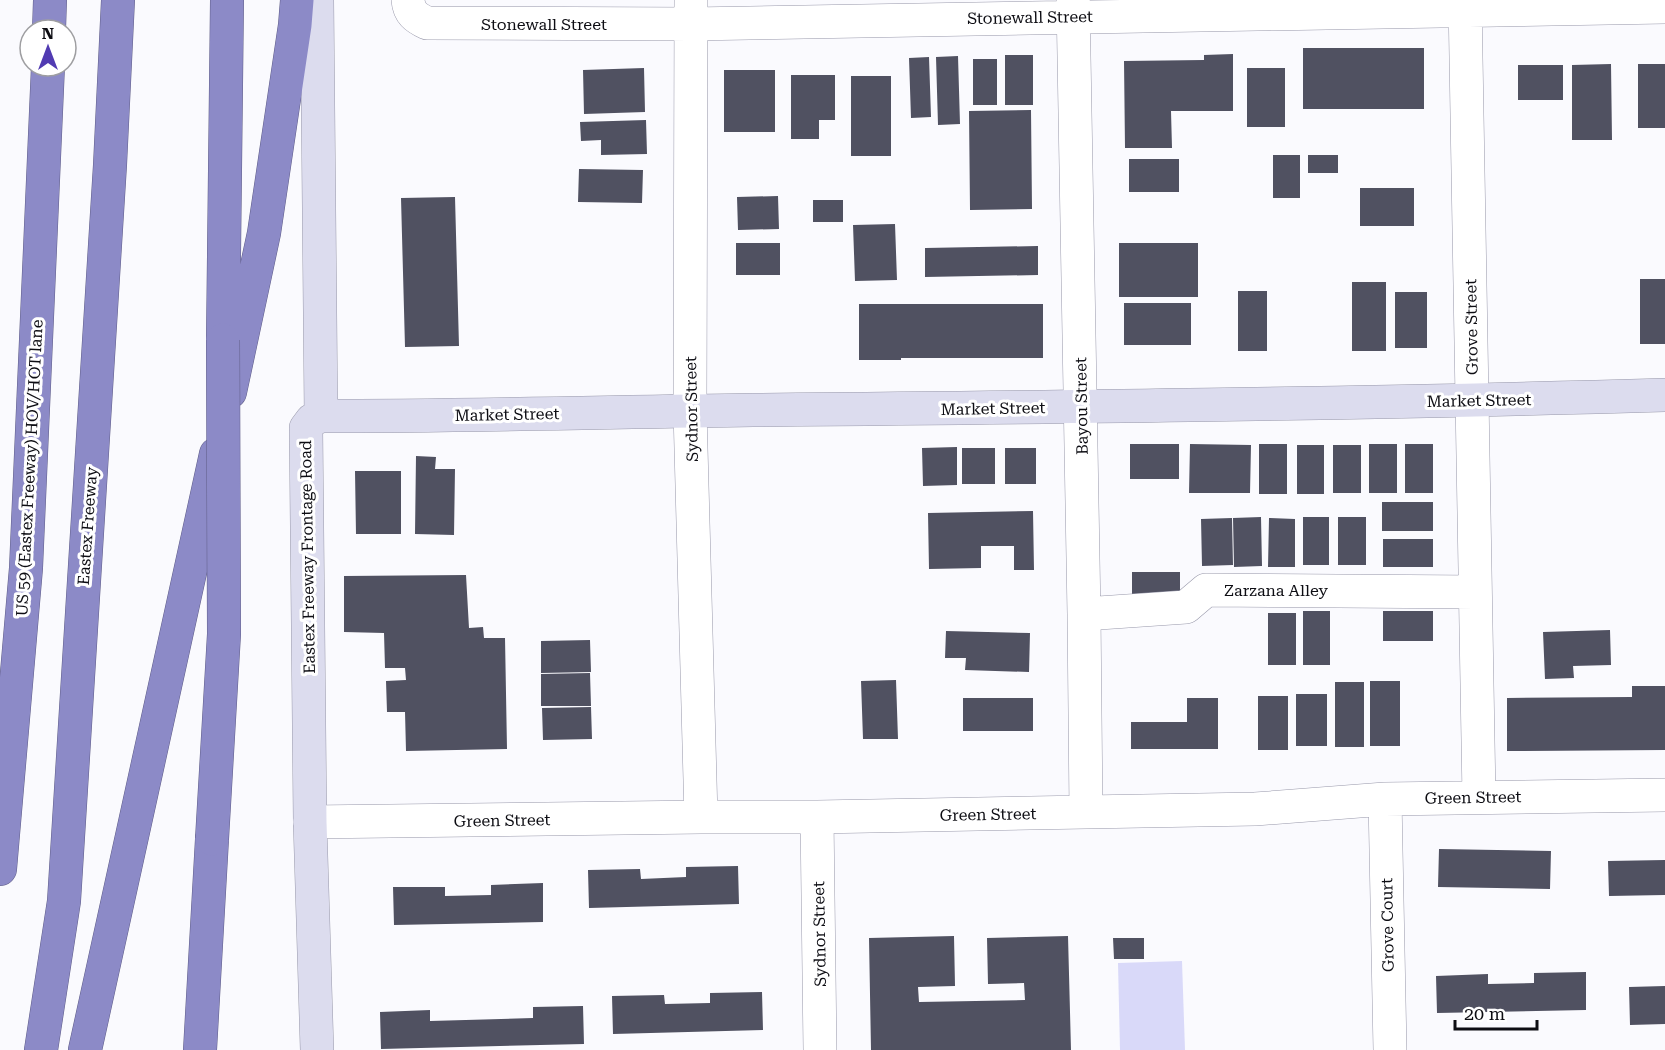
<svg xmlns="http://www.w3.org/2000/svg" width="1665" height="1050" font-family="'Roboto Serif',serif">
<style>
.green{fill:#d9d9f9}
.building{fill:#505161}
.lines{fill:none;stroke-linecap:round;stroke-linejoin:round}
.street-casing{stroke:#9999ab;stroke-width:34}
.secondary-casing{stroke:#9999ab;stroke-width:34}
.highway-casing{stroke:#605e88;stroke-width:34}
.street{stroke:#fff;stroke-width:33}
.secondary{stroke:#dcdcee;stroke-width:33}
.highway{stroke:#8c8ac7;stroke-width:33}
.highway-bridge-casing{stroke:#605e88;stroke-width:34;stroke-linecap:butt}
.highway-bridge{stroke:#8c8ac7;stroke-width:33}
.labels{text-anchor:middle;stroke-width:6;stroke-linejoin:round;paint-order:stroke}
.street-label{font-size:16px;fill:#0d0d13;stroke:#fff}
</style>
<rect width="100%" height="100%" fill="#fafafe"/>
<!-- green -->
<path class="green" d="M 1182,961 L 1185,1050 L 1120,1050 L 1118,963 Z"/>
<!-- building -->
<path class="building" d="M 1303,48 L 1424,48 L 1424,109 L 1303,109 Z
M 1233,54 L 1233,111 L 1171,111 L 1172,148 L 1125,148 L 1124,61 L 1204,60 L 1204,55 Z
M 1005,55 L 1033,55 L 1033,105 L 1005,105 Z
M 958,56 L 960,124 L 938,125 L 936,57 Z
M 929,57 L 931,117 L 911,118 L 909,58 Z
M 973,59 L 997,59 L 997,105 L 973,105 Z
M 1611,64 L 1612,140 L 1572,140 L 1572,65 Z
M 1638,64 L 1665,64 L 1665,128 L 1638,128 Z
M 1518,65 L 1563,65 L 1563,100 L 1518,100 Z
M 644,68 L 645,112 L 584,114 L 583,70 Z
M 1247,68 L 1285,68 L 1285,127 L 1247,127 Z
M 724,70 L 775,70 L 775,132 L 724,132 Z
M 791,75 L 835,75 L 835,120 L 819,120 L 819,139 L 791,139 Z
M 851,76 L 891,76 L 891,156 L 851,156 Z
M 1031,110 L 1032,209 L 970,210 L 969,111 Z
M 646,120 L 647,154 L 601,155 L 601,140 L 581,141 L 580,122 Z
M 1273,155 L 1300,155 L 1300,198 L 1273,198 Z
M 1308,155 L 1338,155 L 1338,173 L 1308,173 Z
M 1129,159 L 1179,159 L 1179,192 L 1129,192 Z
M 579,169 L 643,170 L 642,203 L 578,202 Z
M 1360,188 L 1414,188 L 1414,226 L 1360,226 Z
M 778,196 L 779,229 L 738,230 L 737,197 Z
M 455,197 L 459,346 L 405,347 L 401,198 Z
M 813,200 L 843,200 L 843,222 L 813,222 Z
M 895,224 L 897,280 L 855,281 L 853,225 Z
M 736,243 L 780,243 L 780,275 L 736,275 Z
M 1119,243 L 1198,243 L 1198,297 L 1119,297 Z
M 1038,246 L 1038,275 L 925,277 L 925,248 Z
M 1640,279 L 1665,279 L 1665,344 L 1640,344 Z
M 1352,282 L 1386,282 L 1386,351 L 1352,351 Z
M 1238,291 L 1267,291 L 1267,351 L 1238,351 Z
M 1395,292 L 1427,292 L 1427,348 L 1395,348 Z
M 1124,303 L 1191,303 L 1191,345 L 1124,345 Z
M 859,304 L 1043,304 L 1043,358 L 901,358 L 901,360 L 859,360 Z
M 1130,444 L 1179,444 L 1179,479 L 1130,479 Z
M 1190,444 L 1251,445 L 1250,493 L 1189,493 Z
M 1259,444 L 1287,444 L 1287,494 L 1259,494 Z
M 1369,444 L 1397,444 L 1397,493 L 1369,493 Z
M 1405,444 L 1433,444 L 1433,493 L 1405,493 Z
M 1297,445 L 1324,445 L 1324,494 L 1297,494 Z
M 1333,445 L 1361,445 L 1361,493 L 1333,493 Z
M 957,447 L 957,485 L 923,486 L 922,448 Z
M 962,448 L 995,448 L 995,484 L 962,484 Z
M 1005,448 L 1036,448 L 1036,484 L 1005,484 Z
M 416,456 L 436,457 L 435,469 L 455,469 L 454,535 L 415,534 Z
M 355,471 L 401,471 L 401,534 L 356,534 Z
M 1382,502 L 1433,502 L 1433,531 L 1382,531 Z
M 1033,511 L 1034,570 L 1014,570 L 1014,546 L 981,546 L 981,568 L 929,569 L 928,513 Z
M 1261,517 L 1262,566 L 1234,567 L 1233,518 Z
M 1303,517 L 1329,517 L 1329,565 L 1303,565 Z
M 1338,517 L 1366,517 L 1366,565 L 1338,565 Z
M 1232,518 L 1233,565 L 1202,566 L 1201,519 Z
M 1269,518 L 1295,519 L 1295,567 L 1268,567 Z
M 1383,539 L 1433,539 L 1433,567 L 1383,567 Z
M 1132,572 L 1180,572 L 1180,601 L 1132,601 Z
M 466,575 L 469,628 L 483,627 L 484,638 L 505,638 L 507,749 L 406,751 L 405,712 L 387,712 L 386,681 L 406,680 L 405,668 L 385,668 L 384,633 L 344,632 L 344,576 Z
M 1303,611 L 1330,611 L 1330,665 L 1303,665 Z
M 1383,611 L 1433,611 L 1433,641 L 1383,641 Z
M 1268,613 L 1296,613 L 1296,665 L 1268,665 Z
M 1610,630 L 1611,665 L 1573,666 L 1574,678 L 1545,679 L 1543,632 Z
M 946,631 L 1030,633 L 1029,672 L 965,670 L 966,658 L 945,658 Z
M 590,640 L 591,672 L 541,673 L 541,641 Z
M 590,673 L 591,706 L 541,706 L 541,674 Z
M 896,680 L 898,739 L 863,739 L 861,681 Z
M 1370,681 L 1400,681 L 1400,746 L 1370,746 Z
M 1335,682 L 1364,682 L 1364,747 L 1335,747 Z
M 1632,686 L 1665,686 L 1665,750 L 1507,751 L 1507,698 L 1632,697 Z
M 1296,694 L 1327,694 L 1327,746 L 1296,746 Z
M 1258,696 L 1288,696 L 1288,750 L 1258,750 Z
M 963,698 L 1033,698 L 1033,731 L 963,731 Z
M 1187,698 L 1218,698 L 1218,749 L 1131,749 L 1131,722 L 1187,722 Z
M 591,707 L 592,739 L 543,740 L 542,708 Z
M 1439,849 L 1551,851 L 1550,889 L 1438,887 Z
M 1665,860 L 1665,895 L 1609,896 L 1608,861 Z
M 738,866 L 739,904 L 589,908 L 588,870 L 640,869 L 641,879 L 686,877 L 686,867 Z
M 543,883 L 543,922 L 394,925 L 393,887 L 445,887 L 445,896 L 491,895 L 491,885 Z
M 954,936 L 955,986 L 918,987 L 919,1002 L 1025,1000 L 1024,983 L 988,984 L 987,938 L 1068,936 L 1071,1050 L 871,1050 L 869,938 Z
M 1113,938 L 1144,938 L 1144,959 L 1114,959 Z
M 1586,972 L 1586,1010 L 1437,1013 L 1436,976 L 1488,974 L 1488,984 L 1534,983 L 1534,973 Z
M 1665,986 L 1665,1024 L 1630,1025 L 1629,987 Z
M 762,992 L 763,1030 L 613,1034 L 612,996 L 664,995 L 665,1004 L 710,1003 L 710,993 Z
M 583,1006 L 584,1044 L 381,1049 L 380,1012 L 430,1010 L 430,1021 L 533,1018 L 533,1007 Z"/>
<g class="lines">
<defs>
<path id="street" d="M 408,0 C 409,13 416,18 427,23 L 692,24 L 1665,7
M 691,0 L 690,411 L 701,817
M 1073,0 L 1084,614 L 1086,811
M 1465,0 L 1479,797
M 1084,614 L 1186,607 L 1206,590 L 1475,592
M 1385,799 L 1390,1050
M 817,817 L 820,1050
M 310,822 L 701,817 L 817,817 L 1255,809 L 1385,799 L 1665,795"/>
<path id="secondary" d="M 317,0 L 321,416
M 317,1050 L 310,822 L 306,428 L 312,420 L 321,416 C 465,416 609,412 753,410 C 1057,407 1361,404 1665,395"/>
<path id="highway" d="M 49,30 L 50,0
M 223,340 L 227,0
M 230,392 L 264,233 L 295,25 L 297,0
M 0,869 L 26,568 L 48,66
M 41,1050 L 64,901 L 110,165 L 118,0
M 85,1050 L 216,454
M 200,1050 L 212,839"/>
</defs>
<!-- street casing -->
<use href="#street" class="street-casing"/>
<!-- secondary casing -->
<use href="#secondary" class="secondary-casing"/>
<!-- highway casing -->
<use href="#highway" class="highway-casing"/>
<!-- street -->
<use href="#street" class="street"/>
<!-- secondary -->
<use href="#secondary" class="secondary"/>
<!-- highway -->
<use href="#highway" class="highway"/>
<defs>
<path id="highway-bridge" d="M 212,839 L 224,634 L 223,340"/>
</defs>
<!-- highway-bridge casing -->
<use href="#highway-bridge" class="highway-bridge-casing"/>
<!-- highway-bridge -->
<use href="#highway-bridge" class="highway-bridge"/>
</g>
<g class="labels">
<!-- street labels -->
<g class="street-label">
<text transform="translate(1030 17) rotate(-1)" y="6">Stonewall Street</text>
<text x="544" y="30">Stonewall Street</text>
<text transform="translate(1471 327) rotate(-91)" y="6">Grove Street</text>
<text transform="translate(1479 400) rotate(-1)" y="6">Market Street</text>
<text transform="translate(1081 406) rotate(-91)" y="6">Bayou Street</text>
<text transform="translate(993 408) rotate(-1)" y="6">Market Street</text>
<text transform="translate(691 409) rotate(-91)" y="6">Sydnor Street</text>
<text transform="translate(507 414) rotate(-1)" y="6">Market Street</text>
<text transform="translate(29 468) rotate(-87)" y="6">US 59 (Eastex Freeway) HOV/HOT lane</text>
<text transform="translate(87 526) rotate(-86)" y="6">Eastex Freeway</text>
<text transform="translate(307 557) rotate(-91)" y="6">Eastex Freeway Frontage Road</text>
<text x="1276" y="596">Zarzana Alley</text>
<text transform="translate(1473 797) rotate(-1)" y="6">Green Street</text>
<text transform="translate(988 814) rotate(-1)" y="6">Green Street</text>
<text transform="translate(502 820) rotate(-1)" y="6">Green Street</text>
<text transform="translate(1387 925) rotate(-91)" y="6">Grove Court</text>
<text transform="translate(819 934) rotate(-91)" y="6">Sydnor Street</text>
</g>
</g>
<!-- north arrow -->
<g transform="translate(48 48)"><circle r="28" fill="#ffffff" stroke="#9e9ea1" stroke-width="1.5"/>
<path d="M0-4.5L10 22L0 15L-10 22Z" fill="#513bb2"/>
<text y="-9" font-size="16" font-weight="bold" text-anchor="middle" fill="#0d0d13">N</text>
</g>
<!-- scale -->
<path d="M1455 1020v9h82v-9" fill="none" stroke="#0d0d13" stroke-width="3"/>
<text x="1464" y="1020" font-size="18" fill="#0d0d13" stroke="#ffffff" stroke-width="4.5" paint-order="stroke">20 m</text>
</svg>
